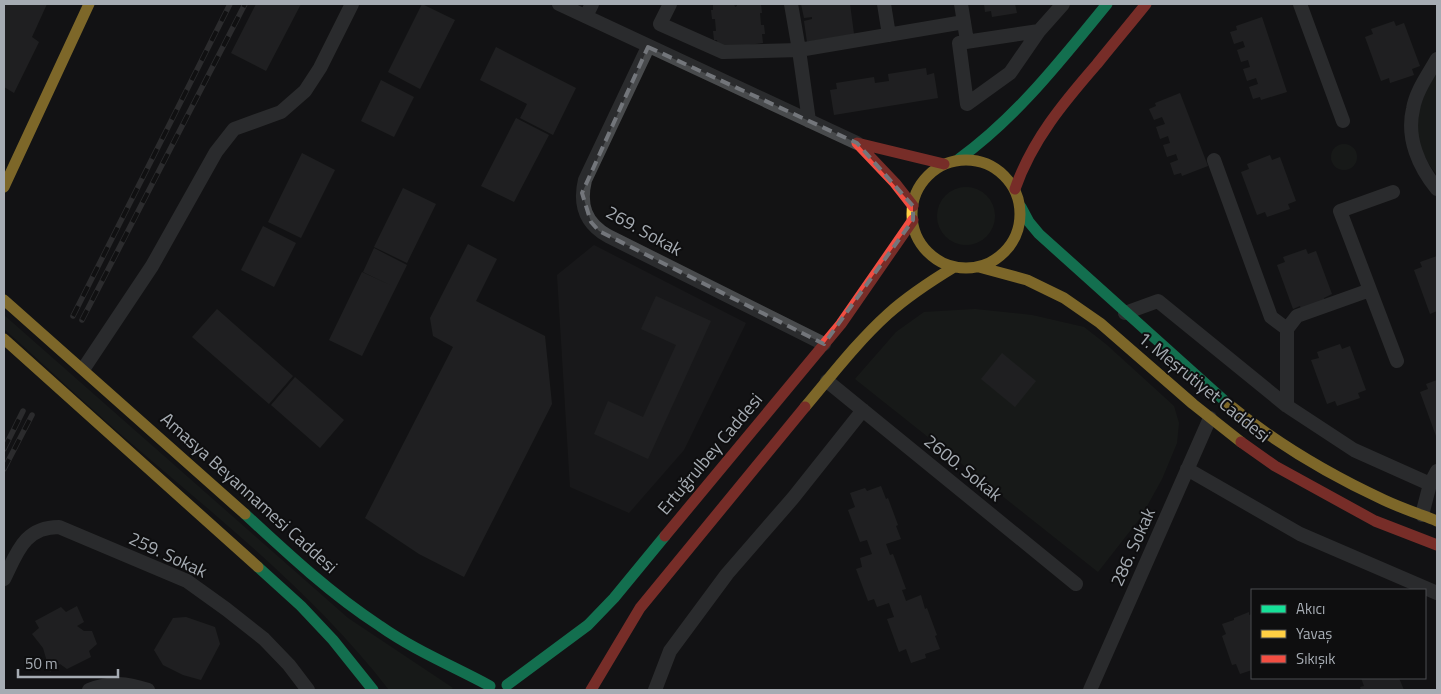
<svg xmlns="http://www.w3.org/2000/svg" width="1441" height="694" font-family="'Titillium Web',sans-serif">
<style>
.built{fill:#202022}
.green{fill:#1e231e}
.building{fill:#2f3031}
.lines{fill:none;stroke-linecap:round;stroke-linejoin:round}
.street{stroke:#484a4c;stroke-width:14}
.fast{stroke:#16e098;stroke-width:11}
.slow{stroke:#ffcf43;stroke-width:11}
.jam{stroke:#f24e42;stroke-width:11}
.rail-casing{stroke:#494a4c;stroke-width:5.5}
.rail{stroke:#0e0e0f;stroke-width:4;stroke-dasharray:11;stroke-linecap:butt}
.marked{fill:none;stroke:#73767b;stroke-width:4;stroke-dasharray:10 6;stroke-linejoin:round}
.labels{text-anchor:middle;stroke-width:4;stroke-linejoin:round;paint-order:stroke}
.street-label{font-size:18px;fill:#a6acb3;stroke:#0e0e0f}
</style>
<rect width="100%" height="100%" fill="#131314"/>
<!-- built -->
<path class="built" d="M 594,245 L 746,323 L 684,450 L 629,513 L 570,487 L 557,275 Z"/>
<!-- green -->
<path class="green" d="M 1437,72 L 1437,175 C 1420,154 1409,126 1421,99 C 1425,90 1432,81 1437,72 Z
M1331 157a13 13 0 1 1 26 0a13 13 0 1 1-26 0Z
M937 216a29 29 0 1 1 58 0a29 29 0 1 1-58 0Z
M 975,309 L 1032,315 L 1084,327 L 1107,345 L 1174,406 L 1179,423 L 1177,443 L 1162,479 L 1141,517 L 1098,572 L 855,379 L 896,332 L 924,312 Z
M 4,315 L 348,618 L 453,688 L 450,690 L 389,690 C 318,598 227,525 139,450 C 93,411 49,369 4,329 Z"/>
<!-- building -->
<path class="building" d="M 4,4 L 47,4 L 32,37 L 39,42 L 14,93 L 4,87 Z
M 256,4 L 301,4 L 266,71 L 231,53 Z
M 422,4 L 455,20 L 420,89 L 388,72 Z
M 713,4 L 734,4 L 735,7 L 737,6 L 737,4 L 761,4 L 762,13 L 760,13 L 761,25 L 764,25 L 765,34 L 762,34 L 763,43 L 718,49 L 717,40 L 714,40 L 713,31 L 716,31 L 715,19 L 712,19 L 711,10 L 713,10 Z
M 801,4 L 850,4 L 854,34 L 807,42 L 804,21 L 812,19 L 812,17 L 804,18 Z
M 984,4 L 1015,4 L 1017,13 L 992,17 L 991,11 L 985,12 Z
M 1262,17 L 1287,92 L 1261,100 L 1260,97 L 1253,99 L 1249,87 L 1258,84 L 1256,78 L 1247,81 L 1243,69 L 1250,67 L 1248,60 L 1241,62 L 1237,50 L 1245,47 L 1243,41 L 1234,44 L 1230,32 L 1237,30 L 1236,26 Z
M 1394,21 L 1396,26 L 1404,23 L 1420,66 L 1412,69 L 1414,75 L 1390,83 L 1389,78 L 1381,81 L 1365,37 L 1373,34 L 1371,29 Z
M 496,47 L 576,88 L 553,135 L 520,118 L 527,104 L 480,80 Z
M 926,68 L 927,75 L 934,73 L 938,98 L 834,115 L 830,90 L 837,89 L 836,83 L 874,77 L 875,83 L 889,81 L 888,74 Z
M 381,80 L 414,97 L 394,137 L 361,121 Z
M 1180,93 L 1208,166 L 1182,176 L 1181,173 L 1174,175 L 1170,163 L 1178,160 L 1176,154 L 1167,157 L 1163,145 L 1170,143 L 1168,136 L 1160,139 L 1156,127 L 1165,124 L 1162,117 L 1154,120 L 1149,109 L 1156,106 L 1155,103 Z
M 516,118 L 549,135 L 514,202 L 481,186 Z
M 302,153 L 335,170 L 301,238 L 268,222 Z
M 1270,155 L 1272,160 L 1280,157 L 1296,201 L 1288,204 L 1290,209 L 1267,217 L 1265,212 L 1257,215 L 1241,172 L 1249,169 L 1247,164 Z
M 403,188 L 436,204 L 407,263 L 374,247 Z
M 263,226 L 296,243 L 274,287 L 241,270 Z
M 468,244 L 497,259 L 476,301 L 545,336 L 552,404 L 464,577 L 419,554 L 365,518 L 453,347 L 433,336 L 430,318 Z
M 374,248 L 407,265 L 362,356 L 329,340 L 362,272 L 390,285 L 363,272 Z
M 1306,249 L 1308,254 L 1316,251 L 1332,294 L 1324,298 L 1325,303 L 1302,311 L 1300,306 L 1293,309 L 1277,265 L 1285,262 L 1283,257 Z
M 1437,256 L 1437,311 L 1430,314 L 1414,270 L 1422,267 L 1420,262 Z
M 656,296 L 711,321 L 648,459 L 594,434 L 608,401 L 643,417 L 676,345 L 641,329 Z
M 217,309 L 293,376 L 269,404 L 192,337 Z
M 1340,344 L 1342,349 L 1350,346 L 1366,390 L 1358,393 L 1360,398 L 1337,406 L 1335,401 L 1327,404 L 1311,360 L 1319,358 L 1317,352 Z
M 1002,353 L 1036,381 L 1015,407 L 981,379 Z
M 295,377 L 344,420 L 320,448 L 271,405 Z
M 1437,380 L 1437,435 L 1436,436 L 1420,392 L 1428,389 L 1426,384 Z
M 881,486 L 886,499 L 888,498 L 898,525 L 896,526 L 901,539 L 886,544 L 890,555 L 893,554 L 906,589 L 902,590 L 906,601 L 921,595 L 925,609 L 927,608 L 937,635 L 935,636 L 940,649 L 925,654 L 926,658 L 911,663 L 906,649 L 899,652 L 887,619 L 894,617 L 889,603 L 877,607 L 874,599 L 868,601 L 856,569 L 862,567 L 860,558 L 872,554 L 867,540 L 860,542 L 848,510 L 855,507 L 850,493 L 865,488 L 867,491 Z
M 77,606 L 84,622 L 77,626 L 84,631 L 92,631 L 97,644 L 89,651 L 91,657 L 67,669 L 60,664 L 50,672 L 43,648 L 32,634 L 39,628 L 35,621 L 61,607 L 66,612 Z
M 1249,612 L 1249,615 L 1252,614 L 1252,670 L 1240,674 L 1236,664 L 1232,665 L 1222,636 L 1226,634 L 1222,624 L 1234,620 L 1234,618 Z
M 186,617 L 215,627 L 220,644 L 201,680 L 183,675 L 163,665 L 154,650 L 173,618 Z
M 1361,678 L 1399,678 L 1404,690 L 1361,690 L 1360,687 L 1364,686 Z"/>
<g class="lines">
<!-- street -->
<path class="street" d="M 559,4 L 857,143
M 670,4 L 660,24 L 723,52 L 799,50 L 809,121
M 791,4 L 799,50 L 964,22
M 884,4 L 889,35
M 961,4 L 967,41
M 1300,4 L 1343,121
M 586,16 L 592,4
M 1039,31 L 959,43 L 967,104 L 1010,73 L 1039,31 L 1063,4
M 648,47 L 585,180 C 579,205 585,223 608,236 L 824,344
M 1437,59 C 1428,75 1416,91 1413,109 C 1406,138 1419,167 1437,189
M 1214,160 L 1271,317 L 1287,329
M 1393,192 L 1340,211 L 1397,361
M 1125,313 L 1158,301 L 1287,406 L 1354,450 L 1430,484
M 84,368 L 152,266 L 216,152 L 234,129 L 281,112 L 305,91 L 320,68 L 352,4
M 827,381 L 1076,584
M 1287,406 L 1287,329 L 1297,316 L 1370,290
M 1187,469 L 1300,534 L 1437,593
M 1422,515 L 1430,484 L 1437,471
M 4,579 C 17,553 24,527 59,527 L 187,581 L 226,609 L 264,639 L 289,665 L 308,690
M 89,690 C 112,681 126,683 148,690
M 655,690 L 670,651 L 727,574 L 793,498 L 863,410
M 1090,690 L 1210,418"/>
<!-- fast -->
<path class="fast" d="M 959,159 C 1018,116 1061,60 1107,4
M 1021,207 L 1029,222 L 1039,234 L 1227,403
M 245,514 C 288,554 331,594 380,626 C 414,650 453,666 490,686
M 258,567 L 301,606 L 333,640 L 373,690
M 507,685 L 588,625 L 614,598 L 665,536"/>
<!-- slow -->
<path class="slow" d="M912 214a54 54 0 1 1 108 0a54 54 0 1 1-108 0Z
M 4,187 L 89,4
M 979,267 L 1027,280 L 1064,298 L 1100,323 L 1193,404 L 1241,442
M 4,300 L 245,514
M 4,339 L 258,567
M 1227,403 C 1274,442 1328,474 1384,500 C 1401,508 1419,514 1437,521
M 805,407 C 832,375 857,342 888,314 C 908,296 931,281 954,267"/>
<!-- jam -->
<path class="jam" d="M 1015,189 C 1032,140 1064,102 1097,64 C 1113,44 1130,24 1146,4
M 913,206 L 895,183 L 857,143 L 944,164
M 1241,442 L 1275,466 L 1375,521 L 1437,545
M 665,536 L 841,324 L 913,220
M 591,690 L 640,608 L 805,407"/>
<defs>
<path id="rail" d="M 73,316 L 230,4
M 82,320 L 245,4
M 4,449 L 23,411
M 4,469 L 32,415"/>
</defs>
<!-- rail casing -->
<use href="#rail" class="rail-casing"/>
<!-- rail -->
<use href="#rail" class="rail"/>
</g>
<!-- marked area -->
<path d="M0 0H1441V694H0ZM 648,47 L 857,143 L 913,206 L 913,220 L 824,344 L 599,231 L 591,222 L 582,193 Z" fill="#131314" fill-opacity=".55" fill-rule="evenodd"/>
<path class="marked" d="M 648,47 L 857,143 L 913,206 L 913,220 L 824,344 L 599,231 L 591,222 L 582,193 Z"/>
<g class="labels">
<!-- street labels -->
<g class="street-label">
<text transform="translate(644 231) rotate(29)" y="6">269. Sokak</text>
<text transform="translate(1204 387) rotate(39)" y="6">1. Meşrutiyet Caddesi</text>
<text transform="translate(710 454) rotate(-50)" y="6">Ertuğrulbey Caddesi</text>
<text transform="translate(963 468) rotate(39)" y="6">2600. Sokak</text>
<text transform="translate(249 493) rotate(42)" y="6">Amasya Beyannamesi Caddesi</text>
<text transform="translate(1133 547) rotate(-66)" y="6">286. Sokak</text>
<text transform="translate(168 555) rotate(25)" y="6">259. Sokak</text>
</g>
</g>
<!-- border -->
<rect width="1441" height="694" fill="none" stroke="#a6acb3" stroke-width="10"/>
<!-- legend -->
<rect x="1251" y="589" width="175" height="90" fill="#0e0e0f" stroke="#4b4d51"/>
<rect x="1261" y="605" width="25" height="8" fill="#16e098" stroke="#4b4d51"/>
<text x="1296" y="614" font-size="15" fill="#a6acb3">Akıcı</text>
<rect x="1261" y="630" width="25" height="8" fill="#ffcf43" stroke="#4b4d51"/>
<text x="1296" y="639" font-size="15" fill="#a6acb3">Yavaş</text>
<rect x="1261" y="655" width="25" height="8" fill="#f24e42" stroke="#4b4d51"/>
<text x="1296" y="664" font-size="15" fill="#a6acb3">Sıkışık</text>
<!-- scale -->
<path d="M18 669v8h100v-8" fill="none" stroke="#a6acb3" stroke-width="2.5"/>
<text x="25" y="669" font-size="15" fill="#a6acb3" stroke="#0e0e0f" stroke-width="4" paint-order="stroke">50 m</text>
</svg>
